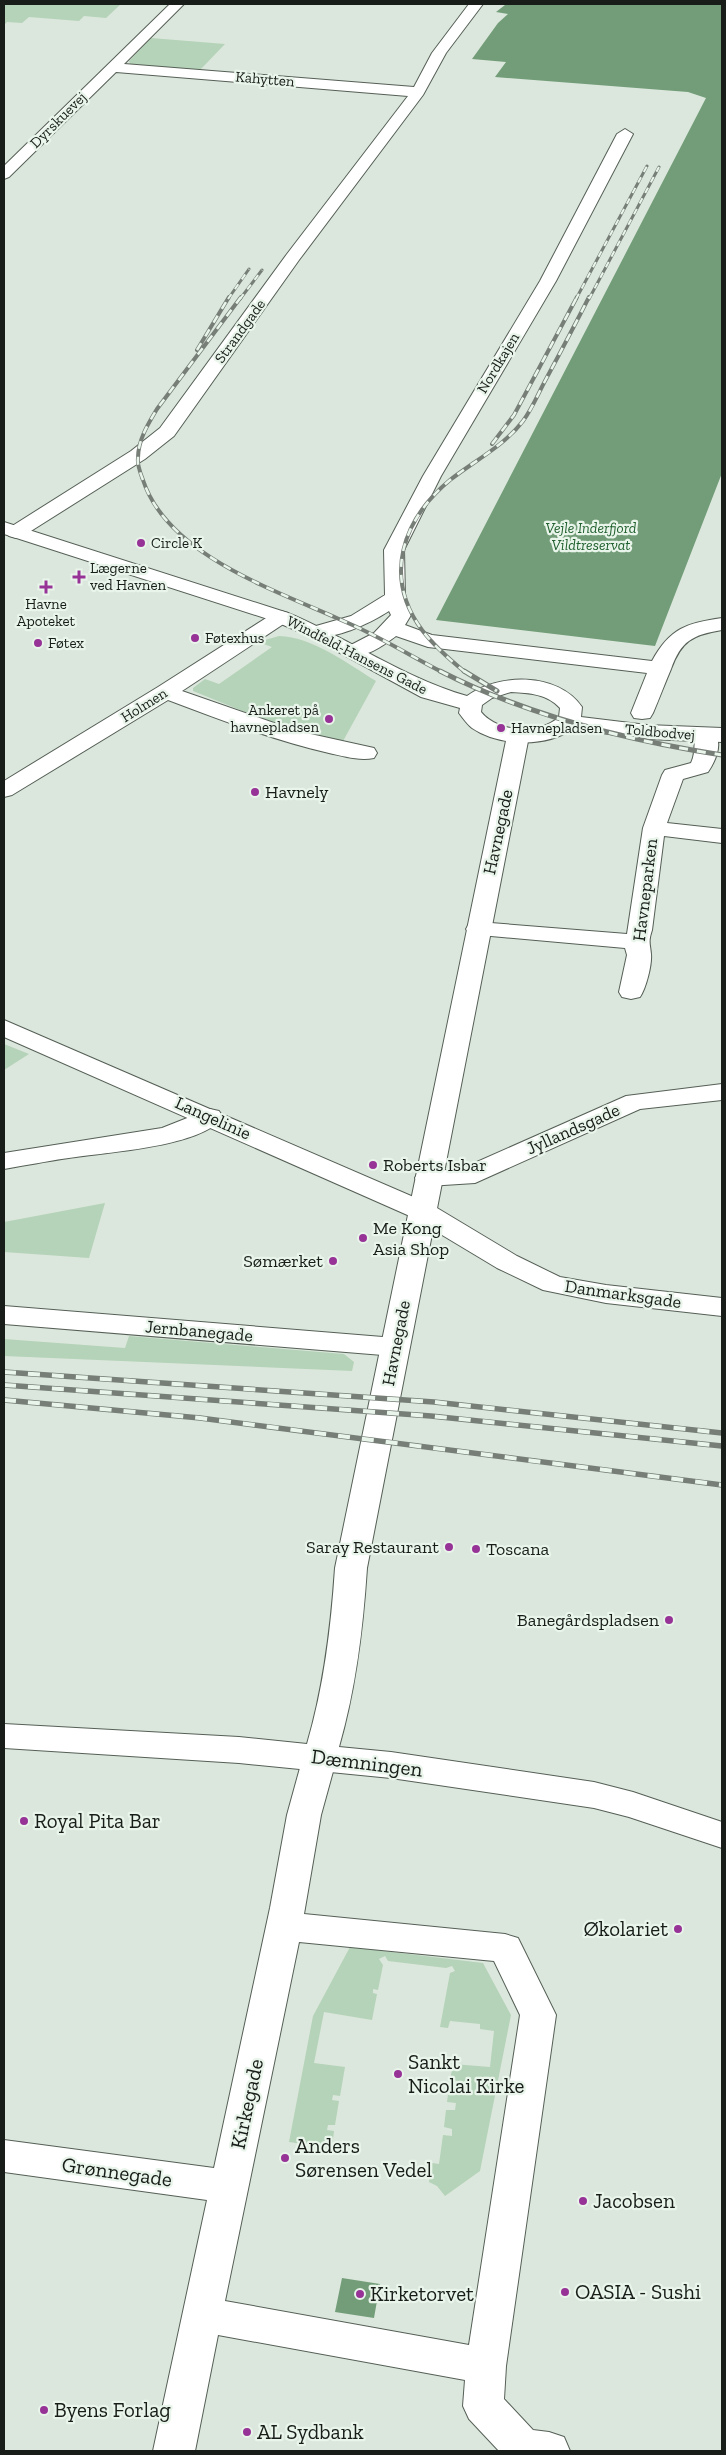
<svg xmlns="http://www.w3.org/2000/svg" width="726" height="2455" font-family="'Zilla Slab',serif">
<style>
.green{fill:#b5d3b8}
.water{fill:#729d78}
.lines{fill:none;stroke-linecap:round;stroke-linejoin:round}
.minor-casing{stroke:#555f56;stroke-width:2}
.tertiary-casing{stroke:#555f56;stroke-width:2}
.secondary-casing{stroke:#555f56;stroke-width:2}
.minor{fill:#fff;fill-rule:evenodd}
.tertiary{fill:#fff;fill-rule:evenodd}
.secondary{fill:#fff;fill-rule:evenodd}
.rail-far3-casing{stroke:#767e77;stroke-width:3}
.rail-far2-casing{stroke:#767e77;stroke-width:4}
.rail-far1-casing{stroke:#767e77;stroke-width:5}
.rail-casing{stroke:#767e77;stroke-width:5.5}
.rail-far3{stroke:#e9f5ea;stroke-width:2;stroke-dasharray:6;stroke-linecap:butt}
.rail-far2{stroke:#e9f5ea;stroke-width:2.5;stroke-dasharray:8;stroke-linecap:butt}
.rail-far1{stroke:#e9f5ea;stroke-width:3;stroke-dasharray:9;stroke-linecap:butt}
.rail{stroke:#e9f5ea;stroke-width:4;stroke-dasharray:12;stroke-linecap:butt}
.poi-dot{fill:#973297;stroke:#e9f5ea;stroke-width:2}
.labels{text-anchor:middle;stroke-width:4.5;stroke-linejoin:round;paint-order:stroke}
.far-street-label{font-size:15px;fill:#181d19;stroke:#e9f5ea}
.far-park-label{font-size:15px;font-style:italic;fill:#205f2e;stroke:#e9f5ea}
.far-poi-label{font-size:15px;fill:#181d19;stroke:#e9f5ea;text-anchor:start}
.poi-label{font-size:18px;fill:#181d19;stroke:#e9f5ea;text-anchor:start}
.street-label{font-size:18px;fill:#181d19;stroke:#e9f5ea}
.near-street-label{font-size:21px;fill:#181d19;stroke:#e9f5ea}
.near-poi-label{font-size:21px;fill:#181d19;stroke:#e9f5ea;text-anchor:start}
</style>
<rect width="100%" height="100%" fill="#dbe7dc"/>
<!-- green -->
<path class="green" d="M 4,4 L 121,4 L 106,18 L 84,16 L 79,21 L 29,17 L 22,23 L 7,22 L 4,25 Z
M 151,38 L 225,44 L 200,70 L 130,64 L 129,61 Z
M 279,636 C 313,637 348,664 376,681 L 342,743 L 292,731 L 193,691 L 193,688 L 205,679 L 219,684 L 272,647 L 258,642 Z
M 4,1044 L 29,1054 L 4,1070 Z
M 105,1203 L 89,1258 L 4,1252 L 4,1222 Z
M 129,1336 L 344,1354 L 354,1362 L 352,1371 L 4,1356 L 4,1339 L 125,1348 Z
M 350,1947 L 483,1963 L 511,2015 L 480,2171 L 445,2196 L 437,2186 L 429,2182 L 432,2163 L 439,2164 L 443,2135 L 452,2136 L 452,2129 L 444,2127 L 446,2110 L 455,2110 L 456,2103 L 447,2102 L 449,2087 L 458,2088 L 459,2081 L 450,2080 L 453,2064 L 490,2067 L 494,2031 L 480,2029 L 480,2024 L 450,2021 L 448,2028 L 440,2027 L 450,1973 L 455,1971 L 452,1966 L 446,1968 L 388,1961 L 385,1956 L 379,1959 L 383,1965 L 378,1990 L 373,1989 L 373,1993 L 377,1994 L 372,2020 L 324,2012 L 314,2063 L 345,2067 L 340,2096 L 333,2095 L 332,2100 L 339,2101 L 335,2125 L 328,2125 L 327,2130 L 334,2131 L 332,2148 L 289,2142 L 313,2016 Z"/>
<!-- water -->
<path class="water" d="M 497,4 L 722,4 L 722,473 L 655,646 L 436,620 L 706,98 L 688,92 L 495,77 L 506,62 L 472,59 L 498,23 L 508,14 L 496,12 L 505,5 Z
M 342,2278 L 380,2284 L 374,2318 L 335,2312 Z"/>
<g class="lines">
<defs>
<path id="minor" d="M 170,4 L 184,4 L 124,64 L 414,87 L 432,53 L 469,4 L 483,4 L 446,53 L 423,95 L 299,260 L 174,436 L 145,459 L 23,536 L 16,538 L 9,536 L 6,532 L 9,528 L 131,451 L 160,428 L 287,254 L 408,96 L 116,72 L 9,177 L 4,179 L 4,166 Z
M 625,129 L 633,134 L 556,281 L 441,476 L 404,550 L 405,597 L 411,615 L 405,625 L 432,635 L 652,661 C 670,628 687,623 722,618 L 722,630 C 692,635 681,641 671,669 C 665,683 659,699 653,713 L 650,718 L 642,719 L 634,718 L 631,713 L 647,673 L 428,647 L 396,636 C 383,646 363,660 347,655 L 344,651 L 347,647 L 374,633 L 391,615 L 389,611 C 371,623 331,642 309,636 L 306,632 L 309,628 L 351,616 L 385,595 L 384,550 L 423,476 L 540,281 L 617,134 Z
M 281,611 L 288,613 L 291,617 L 288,621 L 182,691 L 297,731 L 374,748 L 377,753 L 374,758 C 359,761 343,756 329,753 C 273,740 221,720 168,700 L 12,795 L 4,797 L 4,781 L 158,687 L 274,613 Z
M 706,729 L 714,731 C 723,744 716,760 708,772 L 683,779 L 667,823 L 722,829 L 722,843 L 664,836 L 652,930 C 648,942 650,943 651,954 C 652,965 646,988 640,997 L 631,999 L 622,997 L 619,992 L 627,955 L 625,948 L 469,934 L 466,929 L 469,924 L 478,922 L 627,934 L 643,828 L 662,775 L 665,770 L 691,763 C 697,751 692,740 698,731 Z
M 722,1084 L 722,1100 L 640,1109 L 475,1183 L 428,1186 L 418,1184 L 415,1178 L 418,1172 L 461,1169 L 626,1096 Z
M 210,1109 L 219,1111 L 223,1117 C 203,1146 111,1152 76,1157 C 52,1160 28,1165 4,1169 L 4,1153 L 162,1128 Z
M 4,1306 L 395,1338 L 405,1340 L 409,1347 L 405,1354 L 395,1356 L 4,1324 Z
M 320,1744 L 332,1748 L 337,1757 L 321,1815 L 304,1914 L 505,1934 L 518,1938 L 556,2015 L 506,2366 L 504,2399 L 533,2430 L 549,2432 L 564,2437 L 570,2451 L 499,2451 L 469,2419 L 463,2406 L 465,2380 L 218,2335 L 195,2451 L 153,2451 L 207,2200 L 4,2172 L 4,2140 L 214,2168 L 270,1908 L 287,1815 L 303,1757 L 308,1748 ZM 299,1942 L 494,1961 L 520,2015 L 469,2345 L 225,2301 Z"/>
<path id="tertiary" d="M 518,729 L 526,731 L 529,736 L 367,1568 C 363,1629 356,1688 339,1747 L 391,1752 L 594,1782 L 633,1792 L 722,1822 L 722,1848 L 629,1817 L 594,1808 L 391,1778 L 239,1763 L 4,1748 L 4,1724 L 239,1737 L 307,1744 C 324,1686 331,1628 335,1568 L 507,736 L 510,731 Z"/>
<path id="secondary" d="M 4,522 L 288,613 C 348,638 404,678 467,696 C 498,673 558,672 582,707 L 581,717 L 647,725 L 722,728 L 722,742 L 647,739 L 572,729 C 546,748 498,746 472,728 C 467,724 463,718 459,713 L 460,708 L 421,697 L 309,636 L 274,621 L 4,534 ZM 511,692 C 530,693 547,694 560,708 L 559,717 C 540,735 498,733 481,712 L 482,705 L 492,698 Z
M 4,1020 L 432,1205 L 517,1256 L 560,1277 L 606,1285 L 722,1298 L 722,1316 L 606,1303 L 543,1290 L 497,1268 L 412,1217 L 4,1037 Z"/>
</defs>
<!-- minor casing -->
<use href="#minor" class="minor-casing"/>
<!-- tertiary casing -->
<use href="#tertiary" class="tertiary-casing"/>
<!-- secondary casing -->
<use href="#secondary" class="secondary-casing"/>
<!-- minor -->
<use href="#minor" class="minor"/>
<!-- tertiary -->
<use href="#tertiary" class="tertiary"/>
<!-- secondary -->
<use href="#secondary" class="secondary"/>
<defs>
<path id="rail-far3" d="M 228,299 L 249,269
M 240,299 L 262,270
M 576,299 L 647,166
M 589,299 L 659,167"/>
<path id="rail-far2" d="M 241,297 L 157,409 C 148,424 138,440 138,458 C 137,465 140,472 143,480 C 168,557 281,592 348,623 C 380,637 411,656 442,672
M 197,350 L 229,297
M 492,444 L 514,415 L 577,297
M 465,672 C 449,659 434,646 422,630 C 383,577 402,520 450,480 C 474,461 504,446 523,421 C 532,409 538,394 545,381 C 560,353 575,325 589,297"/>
<path id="rail-far1" d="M 440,671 C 528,716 625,740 722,755
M 464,671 L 497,691"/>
<path id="rail" d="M 4,1372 L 434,1402 L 722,1433
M 4,1385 L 431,1416 L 722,1446
M 4,1400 L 200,1418 L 722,1485"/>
</defs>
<!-- rail-far3 casing -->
<use href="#rail-far3" class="rail-far3-casing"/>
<!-- rail-far2 casing -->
<use href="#rail-far2" class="rail-far2-casing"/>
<!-- rail-far1 casing -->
<use href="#rail-far1" class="rail-far1-casing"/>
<!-- rail casing -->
<use href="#rail" class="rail-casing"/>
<!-- rail-far3 -->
<use href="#rail-far3" class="rail-far3"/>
<!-- rail-far2 -->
<use href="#rail-far2" class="rail-far2"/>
<!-- rail-far1 -->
<use href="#rail-far1" class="rail-far1"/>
<!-- rail -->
<use href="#rail" class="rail"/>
</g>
<!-- markers -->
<g class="poi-dot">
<circle cx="141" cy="543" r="5"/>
<path d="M76.5 569.5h5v5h5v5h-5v5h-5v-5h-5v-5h5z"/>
<path d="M43.5 579.5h5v5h5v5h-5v5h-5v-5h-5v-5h5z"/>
<circle cx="195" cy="638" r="5"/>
<circle cx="38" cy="643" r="5"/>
<circle cx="329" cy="719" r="5"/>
<circle cx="501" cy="728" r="5"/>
<circle cx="255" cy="792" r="5"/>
<circle cx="373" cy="1165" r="5"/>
<circle cx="363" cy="1238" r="5"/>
<circle cx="333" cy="1261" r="5"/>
<circle cx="449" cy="1547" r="5"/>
<circle cx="476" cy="1549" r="5"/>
<circle cx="669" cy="1620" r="5"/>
<circle cx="24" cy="1821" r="5"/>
<circle cx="678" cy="1929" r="5"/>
<circle cx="398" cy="2074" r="5"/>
<circle cx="285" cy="2158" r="5"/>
<circle cx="583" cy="2201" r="5"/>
<circle cx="565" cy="2292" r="5"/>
<circle cx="360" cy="2294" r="5"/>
<circle cx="44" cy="2410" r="5"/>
<circle cx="247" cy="2432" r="5"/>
</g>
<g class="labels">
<!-- far-street labels -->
<g class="far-street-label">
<text transform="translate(265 79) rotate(5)" y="5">Kahytten</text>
<text transform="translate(58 120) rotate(-45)" y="5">Dyrskuevej</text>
<text transform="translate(240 331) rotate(-54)" y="5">Strandgade</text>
<text transform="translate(498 363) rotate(-59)" y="5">Nordkajen</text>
<text transform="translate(357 655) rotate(27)" y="5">Windfeld-Hansens Gade</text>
<text transform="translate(144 705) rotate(-32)" y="5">Holmen</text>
<text transform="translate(660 732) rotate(5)" y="5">Toldbodvej</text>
</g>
<!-- far-park labels -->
<g class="far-park-label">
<text x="591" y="533">Vejle Inderfjord<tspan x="591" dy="17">Vildtreservat</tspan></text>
</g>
<!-- far-poi labels -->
<g class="far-poi-label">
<text x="151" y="548">Circle K</text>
<text x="90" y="573">Lægerne<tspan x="90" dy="17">ved Havnen</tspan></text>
<text x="46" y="609" text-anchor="middle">Havne<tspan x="46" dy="17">Apoteket</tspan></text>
<text x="205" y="643">Føtexhus</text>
<text x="48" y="648">Føtex</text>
<text x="319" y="715" text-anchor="end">Ankeret på<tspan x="319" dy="17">havnepladsen</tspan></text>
<text x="511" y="733">Havnepladsen</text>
</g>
<!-- poi labels -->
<g class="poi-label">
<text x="265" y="798">Havnely</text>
<text x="383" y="1171">Roberts Isbar</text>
<text x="373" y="1234">Me Kong<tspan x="373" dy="21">Asia Shop</tspan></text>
<text x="323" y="1267" text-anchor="end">Sømærket</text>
<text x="439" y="1553" text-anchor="end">Saray Restaurant</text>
<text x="486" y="1555">Toscana</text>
<text x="659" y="1626" text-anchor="end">Banegårdspladsen</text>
</g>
<!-- street labels -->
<g class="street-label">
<text transform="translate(498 832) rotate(-78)" y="6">Havnegade</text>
<text transform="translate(645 890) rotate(-83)" y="6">Havneparken</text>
<text transform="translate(213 1118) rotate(24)" y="6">Langelinie</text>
<text transform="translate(573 1129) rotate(-24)" y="6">Jyllandsgade</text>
<text transform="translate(623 1294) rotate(8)" y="6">Danmarksgade</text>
<text transform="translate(199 1331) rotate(5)" y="6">Jernbanegade</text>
<text transform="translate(396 1343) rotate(-79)" y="6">Havnegade</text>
</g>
<!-- near-street labels -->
<g class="near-street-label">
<text transform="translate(367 1763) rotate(7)" y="7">Dæmningen</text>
<text transform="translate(247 2104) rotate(-78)" y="7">Kirkegade</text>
<text transform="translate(117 2172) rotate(8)" y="7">Grønnegade</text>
</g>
<!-- near-poi labels -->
<g class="near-poi-label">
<text x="34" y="1828">Royal Pita Bar</text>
<text x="668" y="1936" text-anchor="end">Økolariet</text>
<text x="408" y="2069">Sankt<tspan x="408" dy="24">Nicolai Kirke</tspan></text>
<text x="295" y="2153">Anders<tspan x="295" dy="24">Sørensen Vedel</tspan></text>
<text x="593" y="2208">Jacobsen</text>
<text x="575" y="2299">OASIA - Sushi</text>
<text x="370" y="2301">Kirketorvet</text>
<text x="54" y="2417">Byens Forlag</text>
<text x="257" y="2439">AL Sydbank</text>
</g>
</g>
<!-- border -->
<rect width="726" height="2455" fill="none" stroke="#181d19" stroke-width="10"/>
</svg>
